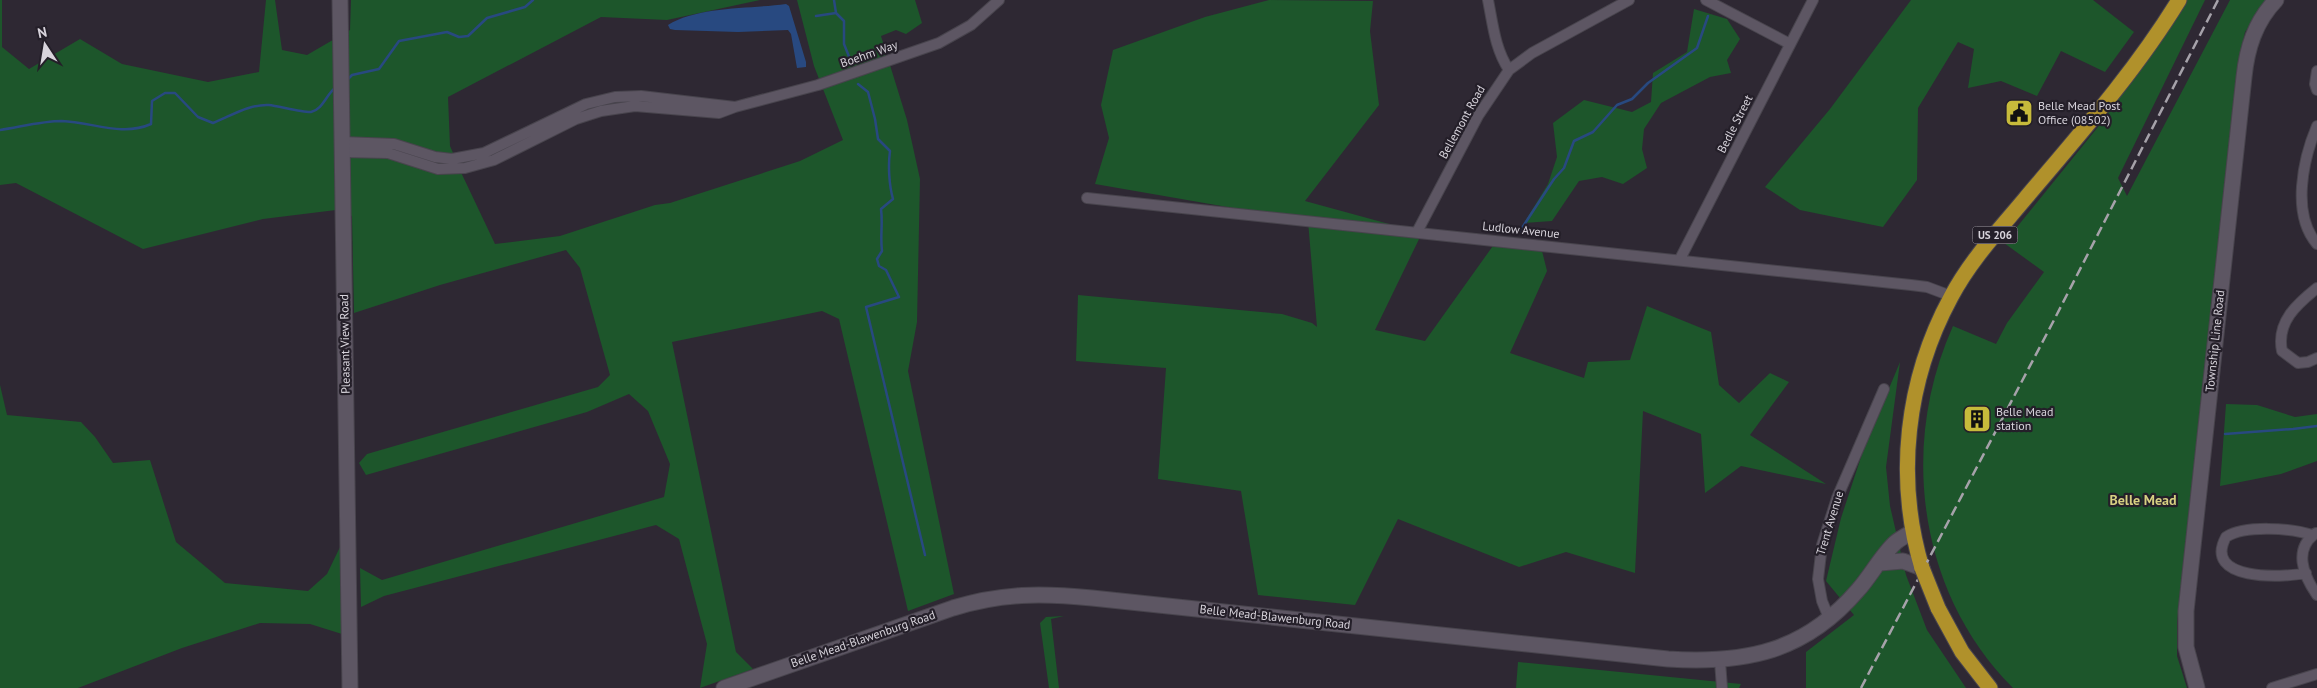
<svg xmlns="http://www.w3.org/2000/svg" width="2317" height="688" font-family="'PT Sans',sans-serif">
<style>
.green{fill:#1d562b}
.water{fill:#284980}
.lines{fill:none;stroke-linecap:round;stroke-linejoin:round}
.stream{stroke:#284980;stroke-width:2.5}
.street-casing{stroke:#48444d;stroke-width:12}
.secondary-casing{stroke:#48444d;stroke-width:17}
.highway-casing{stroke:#48444d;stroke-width:17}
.street{stroke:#5d5663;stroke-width:10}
.secondary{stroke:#5d5663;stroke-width:15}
.highway{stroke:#b0912b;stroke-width:15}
.rail{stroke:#a6a2aa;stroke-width:2.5;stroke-dasharray:10 5;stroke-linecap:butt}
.highway-bridge-casing{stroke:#48444d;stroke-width:17;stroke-linecap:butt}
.highway-bridge{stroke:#b0912b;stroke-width:15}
.labels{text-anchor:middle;stroke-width:4.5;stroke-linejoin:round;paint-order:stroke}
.shield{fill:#241f29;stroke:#a29ea6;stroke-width:1}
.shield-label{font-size:11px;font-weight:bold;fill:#d8d4dc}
.street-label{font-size:12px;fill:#d8d4dc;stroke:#241f29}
.poi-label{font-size:12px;fill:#d8d4dc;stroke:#241f29;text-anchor:start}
.neighbourhood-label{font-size:14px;font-weight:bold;fill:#d7d082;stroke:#241f29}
</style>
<rect width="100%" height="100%" fill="#2e2833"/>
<!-- green -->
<path class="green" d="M 0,0 L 2,0 L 2,47 L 29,69 L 80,39 L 122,64 L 208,82 L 259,72 L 266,0 L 275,0 L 282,50 L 307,55 L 350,30 L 351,0 L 760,0 L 667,20 L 601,17 L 448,97 L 450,146 L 457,162 L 475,159 L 493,152 L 494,154 L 458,166 L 495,244 L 560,236 L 655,205 L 670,203 L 800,161 L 843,140 L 814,66 L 797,0 L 915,0 L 922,23 L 906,34 L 896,30 L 881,36 L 907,120 L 920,179 L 917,322 L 908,371 L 954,594 L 908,611 L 839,319 L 822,311 L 672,342 L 736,652 L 753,669 L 700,688 L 707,644 L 679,539 L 656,525 L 384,596 L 361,607 L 360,568 L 382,580 L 664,497 L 670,464 L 648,411 L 629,394 L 587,412 L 366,475 L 359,463 L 367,454 L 598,387 L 610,375 L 580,268 L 566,250 L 440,285 L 354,313 L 352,216 L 336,210 L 263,219 L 143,249 L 16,183 L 0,185 Z
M 1269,0 L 1373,1 L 1370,31 L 1379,105 L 1305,201 L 1422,233 L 1375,330 L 1425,341 L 1495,243 L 1541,247 L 1547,271 L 1510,353 L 1584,378 L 1588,362 L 1630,360 L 1647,306 L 1711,332 L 1719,385 L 1739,403 L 1770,373 L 1789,382 L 1750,435 L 1826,484 L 1741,466 L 1705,493 L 1701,434 L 1643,411 L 1635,573 L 1566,552 L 1519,567 L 1398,519 L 1355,605 L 1258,595 L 1241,491 L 1158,479 L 1166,368 L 1076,361 L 1078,295 L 1282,314 L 1312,323 L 1317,327 L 1308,221 L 1095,184 L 1109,138 L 1101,105 L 1113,50 L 1205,17 Z
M 1911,0 L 2093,0 L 2134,32 L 2105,72 L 2061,51 L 2037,96 L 2001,81 L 1968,88 L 1974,49 L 1958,42 L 1918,108 L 1917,180 L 1883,227 L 1800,210 L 1765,187 L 1830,109 Z
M 2187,0 L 2205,0 L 2118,178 L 2127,196 L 2230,0 L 2267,0 L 2245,32 L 2240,56 L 2177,622 L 2177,656 L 2187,688 L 2013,688 C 1918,593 1899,446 1953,326 L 1996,344 L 2007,323 L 2044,272 L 2004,243 L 2102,122 Z
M 1694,9 L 1727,19 L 1740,39 L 1727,60 L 1731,73 L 1710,77 L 1661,103 L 1644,129 L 1642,149 L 1647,168 L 1623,184 L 1602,177 L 1579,181 L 1552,221 L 1524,223 L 1548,184 L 1557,157 L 1553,123 L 1584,100 L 1632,112 L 1651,102 L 1653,73 L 1687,52 Z
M 1900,362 L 1886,467 L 1890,506 L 1906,575 L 1927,630 L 1966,688 L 1806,688 L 1806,652 L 1854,615 L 1826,581 L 1841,518 L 1863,451 Z
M 0,385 L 7,415 L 81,422 L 95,437 L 113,463 L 150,460 L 176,542 L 225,583 L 308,591 L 327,574 L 340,547 L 342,634 L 310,624 L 260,623 L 182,648 L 78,688 L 0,688 Z
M 2226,404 L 2257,405 L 2295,417 L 2317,414 L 2317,461 L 2281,474 L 2220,486 Z
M 1064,616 L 1051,619 L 1059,688 L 1049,688 L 1040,623 L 1046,617 Z
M 1518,662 L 1741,684 L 1739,688 L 1516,688 Z"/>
<!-- water -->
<path class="water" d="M 786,4 L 789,6 L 806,62 L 806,67 L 797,68 L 791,34 L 788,30 L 738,32 L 675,30 L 670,29 L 668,25 C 698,6 751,9 786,4 Z"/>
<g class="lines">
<!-- stream -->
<path class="stream" d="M 834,0 L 836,13 L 844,21 L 844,44 L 850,59
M 816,16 L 836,13
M 348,79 L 352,75 L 379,69 L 399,41 L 447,32 L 459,37 L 468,36 L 487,18 L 525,7 L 533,0
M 858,84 L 868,92 L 875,119 L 878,139 L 890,151 C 888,165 889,185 893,199 L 881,209 C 883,224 880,236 882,251 L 877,259 L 879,266 L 886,270 L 899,297 L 866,307 L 925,555
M 0,130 C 20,127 42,121 62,121 C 92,122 122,137 151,124 L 152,101 L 165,93 L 175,93 L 198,117 L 213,123 C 231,116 249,104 269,105 C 278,106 305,113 311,112 C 323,109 326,95 335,88
M 1520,231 L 1554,179 L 1564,168 L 1574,141 L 1593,132 L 1617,105 L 1632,99 L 1648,83 L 1697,48 L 1708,16
M 2225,434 L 2293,429 L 2317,426"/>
<defs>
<path id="street" d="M 1488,0 C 1493,25 1495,49 1509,70
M 1706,0 L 1790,44
M 2317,71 L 2315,84 L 2317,90
M 2317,126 C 2303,159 2291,214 2317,244
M 342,142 L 394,144 L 435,157 L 452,159 L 484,153 L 586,104 L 615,97 L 641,96 L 735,107
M 342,152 L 388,153 L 438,169 L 465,168 L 494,160 L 576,119 L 601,111 L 635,106 L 719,113 L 735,107 L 818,85 L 939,43 L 971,25 L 999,0
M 1087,198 L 1911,285 L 1927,287 L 1951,296
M 1417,232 L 1478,116 L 1509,70 L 1532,53 L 1629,0
M 1680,259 L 1813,0
M 2317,288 C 2297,304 2276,322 2282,351 L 2298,363 L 2308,362 L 2317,358
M 2316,533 C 2293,549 2303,575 2317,595
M 2306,573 C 2282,578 2202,581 2226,537 C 2245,525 2291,528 2312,535
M 1829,618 L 1822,601 L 1818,579 L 1822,545 L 1837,498 L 1884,389
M 1720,661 L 1722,688
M 2272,688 L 2317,674"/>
<path id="secondary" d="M 340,0 L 350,688
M 1880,563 L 1903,561 L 1922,568
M 724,688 L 953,608 C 1002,593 1041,593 1092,598 L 1668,659 C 1746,664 1805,652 1858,590 C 1870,577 1883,553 1896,542 C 1901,538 1907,535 1912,532
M 2197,688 L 2186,647 L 2186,611 L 2244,77 C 2247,48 2255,22 2276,0"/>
<path id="highway" d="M 1922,568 C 1895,478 1906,380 1951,297 C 1970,261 1998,231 2024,200 C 2078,136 2135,72 2179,0
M 1938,608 L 1962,652 L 1990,688"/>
</defs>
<!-- street casing -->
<use href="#street" class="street-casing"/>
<!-- secondary casing -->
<use href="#secondary" class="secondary-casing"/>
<!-- highway casing -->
<use href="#highway" class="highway-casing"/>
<!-- street -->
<use href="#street" class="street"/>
<!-- secondary -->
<use href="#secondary" class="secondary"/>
<!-- highway -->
<use href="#highway" class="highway"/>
<!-- rail -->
<path class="rail" d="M 1861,688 L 2053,322 L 2218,0"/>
<defs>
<path id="highway-bridge" d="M 1922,568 L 1938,608"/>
</defs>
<!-- highway-bridge casing -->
<use href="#highway-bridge" class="highway-bridge-casing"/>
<!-- highway-bridge -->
<use href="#highway-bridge" class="highway-bridge"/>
</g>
<!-- icons -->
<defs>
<symbol id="civic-square" viewBox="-11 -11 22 22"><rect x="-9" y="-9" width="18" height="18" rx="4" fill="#c7bb3b" stroke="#241f29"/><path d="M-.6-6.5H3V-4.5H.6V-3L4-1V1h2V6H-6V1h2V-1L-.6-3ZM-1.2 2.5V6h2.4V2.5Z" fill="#111"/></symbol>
<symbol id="building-square" viewBox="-11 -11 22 22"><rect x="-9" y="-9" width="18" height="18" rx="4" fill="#c7bb3b" stroke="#241f29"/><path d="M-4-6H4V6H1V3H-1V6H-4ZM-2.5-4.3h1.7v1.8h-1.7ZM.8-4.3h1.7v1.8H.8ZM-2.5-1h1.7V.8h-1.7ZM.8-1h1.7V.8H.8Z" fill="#111"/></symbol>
</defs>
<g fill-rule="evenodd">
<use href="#civic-square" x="2003" y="97" width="32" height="32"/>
<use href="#building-square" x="1961" y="403" width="32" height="32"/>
</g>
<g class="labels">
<!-- shield labels -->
<rect class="shield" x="1972.5" y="226.5" width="45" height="17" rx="4"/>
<g class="shield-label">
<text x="1995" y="239">US 206</text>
</g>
<!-- street labels -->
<g class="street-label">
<text transform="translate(869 54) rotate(-19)" y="4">Boehm Way</text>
<text transform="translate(1462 122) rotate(-61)" y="4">Bellemont Road</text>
<text transform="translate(1735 124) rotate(-63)" y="4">Bedle Street</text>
<text transform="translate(1521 230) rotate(6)" y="4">Ludlow Avenue</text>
<text transform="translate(2215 341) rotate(-84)" y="4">Township Line Road</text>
<text transform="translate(345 344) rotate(-91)" y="4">Pleasant View Road</text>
<text transform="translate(1830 523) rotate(-73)" y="4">Trent Avenue</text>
<text transform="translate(1275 617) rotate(6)" y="4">Belle Mead-Blawenburg Road</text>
<text transform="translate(863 639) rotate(-19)" y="4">Belle Mead-Blawenburg Road</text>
</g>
<!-- poi labels -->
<g class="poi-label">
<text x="2038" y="110">Belle Mead Post<tspan x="2038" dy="14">Office (08502)</tspan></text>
<text x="1996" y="416">Belle Mead<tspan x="1996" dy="14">station</tspan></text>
</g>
<!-- neighbourhood labels -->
<g class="neighbourhood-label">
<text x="2143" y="505">Belle Mead</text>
</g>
</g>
<!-- north arrow -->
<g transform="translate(45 45) rotate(348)" stroke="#241f29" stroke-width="4" paint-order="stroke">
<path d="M0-4L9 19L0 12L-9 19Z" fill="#d8d4dc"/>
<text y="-8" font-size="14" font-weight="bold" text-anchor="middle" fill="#d8d4dc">N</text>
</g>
</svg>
